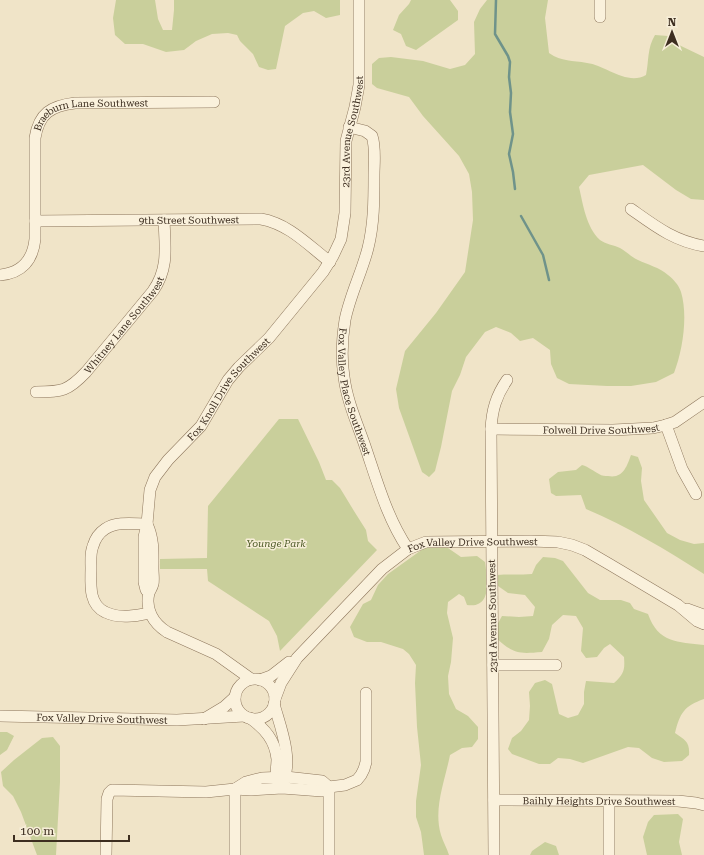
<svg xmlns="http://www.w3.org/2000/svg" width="704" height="855" font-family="'Roboto Serif',serif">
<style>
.green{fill:#c9cf9b}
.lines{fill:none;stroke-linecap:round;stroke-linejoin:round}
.stream{stroke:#6f938a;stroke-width:2.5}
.minor-casing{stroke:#8d765c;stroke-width:12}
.minor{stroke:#faf1dc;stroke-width:11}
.labels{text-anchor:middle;stroke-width:3;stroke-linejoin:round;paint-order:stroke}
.street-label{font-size:10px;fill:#3d2e20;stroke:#f7eed8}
.park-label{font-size:10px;font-style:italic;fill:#4d5a26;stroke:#f7eed8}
</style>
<rect width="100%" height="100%" fill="#f0e4c8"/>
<!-- green -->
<path class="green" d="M 116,0 L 155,0 L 158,19 L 163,30 L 172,30 L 174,10 L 174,0 L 340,0 L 340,15 L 326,18 L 314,11 L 303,13 L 285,26 L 276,69 L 268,70 L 259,67 L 253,54 L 240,41 L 237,35 L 228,33 L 212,34 L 196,41 L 184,50 L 166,52 L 143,44 L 125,44 L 115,35 L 113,18 Z
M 411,0 L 450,0 L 458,11 L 458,20 L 416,50 L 406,46 L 401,34 L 393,30 L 399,15 L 409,4 Z
M 487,0 L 548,0 L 545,18 L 549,53 C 562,62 572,60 587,63 C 605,65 627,86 646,75 C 649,61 647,48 655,35 L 668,36 L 679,45 L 704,57 L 704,200 L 691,199 L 676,190 L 643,165 L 589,175 L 579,187 C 583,204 586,227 600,240 C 605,244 614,245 620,248 C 626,251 631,257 638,260 C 648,265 659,267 668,275 C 673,279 679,285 681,292 C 688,315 683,350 674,373 L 656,382 L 631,386 L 607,386 L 569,384 L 557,378 L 551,364 L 550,350 L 533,338 L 520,341 L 511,333 L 496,327 L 485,332 L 466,357 L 460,375 L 452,391 L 441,447 L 435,471 L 429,477 L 422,472 L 399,408 L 396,389 L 405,351 L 436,313 L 465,272 L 473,220 L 472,192 L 469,174 L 459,156 L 423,116 L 409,97 L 377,88 L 372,84 L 372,64 L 379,58 L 391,57 L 423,61 L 450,69 L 465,65 L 475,54 L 474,22 L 480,9 Z
M 279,419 L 298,419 L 319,462 L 326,480 L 332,480 L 340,488 L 354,511 L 366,530 L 368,541 L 377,550 L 280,651 L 277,636 L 269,621 L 208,581 L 207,569 L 160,569 L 160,559 L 207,558 L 208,506 Z
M 631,455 L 638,457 L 642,468 L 641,481 L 644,500 L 667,533 L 680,540 L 694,544 L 704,543 L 704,574 C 666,550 627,526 586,509 L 581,495 L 556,496 L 551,493 L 549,479 L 558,472 L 576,470 L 582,465 C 589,467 593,471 599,474 C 602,476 605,476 608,476 C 623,479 627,466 631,455 Z
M 438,545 L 448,548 L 461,557 L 477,556 L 485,562 C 487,578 493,609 467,605 L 464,597 L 459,594 L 448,602 L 447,613 L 453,638 L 451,662 L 448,676 L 449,694 L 456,709 L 468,716 L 478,727 L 478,739 L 472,747 L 462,748 L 450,755 C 445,781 433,808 441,835 C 443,842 447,848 449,855 L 424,855 L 421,832 L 416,817 L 416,801 L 421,765 L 417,727 L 415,683 L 416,665 L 409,654 L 403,649 L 381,642 L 367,642 L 354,637 L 350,627 L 363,604 L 371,600 L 378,585 L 388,574 L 427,546 Z
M 543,557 L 555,558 L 563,561 L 588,593 L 600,600 L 621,600 L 630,603 L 634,609 L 648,614 C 658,643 678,642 704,645 L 704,699 C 684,706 680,713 675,733 C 685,740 690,742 689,755 L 682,761 L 664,762 L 652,758 L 639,748 L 628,747 L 583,763 L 570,759 L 558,758 L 550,764 L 539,764 L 512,754 L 508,749 L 512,738 L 521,731 L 529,720 L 530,706 L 529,692 L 535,683 L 545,680 L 552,684 L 559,714 L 568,718 L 578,715 L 584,704 L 584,692 L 586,681 L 614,683 C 624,674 625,670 624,657 L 610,644 L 604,648 L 597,657 L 586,658 L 581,651 L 583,628 L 576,616 L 563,615 L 552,625 L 549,639 L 542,652 C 518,654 514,654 496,638 L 497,625 L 502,616 L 519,617 L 533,616 L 535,607 L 525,595 L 508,593 L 498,586 L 498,575 C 510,574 520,575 532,574 L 536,565 Z
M 0,732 L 7,732 L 14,736 L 7,750 L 0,755 Z
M 53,737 L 60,746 L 60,782 L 56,855 L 37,855 L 21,812 L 13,796 L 3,786 L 1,772 L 14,760 L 42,738 Z
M 678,814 L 683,819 L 679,842 L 682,855 L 647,855 L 643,837 L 648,822 L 654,815 Z
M 545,842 L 556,846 L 559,855 L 530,855 L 532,851 Z"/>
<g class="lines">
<!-- stream -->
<path class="stream" d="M 496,0 L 495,34 L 508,56 L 510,62 L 509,77 L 511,93 L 510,112 L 513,134 L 509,154 L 513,172 L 515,189
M 521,216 L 543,255 L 549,280"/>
<defs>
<g id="minor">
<path d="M 600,17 L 600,0"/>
<path id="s1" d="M 349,127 L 365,131 L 372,136 C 376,148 374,163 374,175 C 374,200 374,224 368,248 C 362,272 350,295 345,320 C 342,339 341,358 344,377 C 347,401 357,423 365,446 C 377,481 387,518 408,549"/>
<path d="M 631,209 C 655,226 674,241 704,246"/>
<path id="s2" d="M 35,221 L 261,219 C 289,224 308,245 330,262"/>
<path id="s3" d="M 0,275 C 22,273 33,260 35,239 L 35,138 C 39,113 51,106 75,103 L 214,102"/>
<path id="s4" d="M 36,392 C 62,392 68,391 86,372 L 153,291 C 169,268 165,247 164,220"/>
<path d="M 666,425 L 682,469 L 696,494"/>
<path id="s5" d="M 491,429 L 613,430 L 653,428 L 666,425 L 675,422 L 704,402"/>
<path d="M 147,524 C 154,539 153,553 153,569 C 153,574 154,580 153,584 C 152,588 150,590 149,593 C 145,609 153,623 167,632 L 216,654 L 251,679"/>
<path d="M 147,524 C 134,524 117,521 105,529 C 99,533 95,539 93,546 C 90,553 91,560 91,568 C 91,583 88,604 105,612 C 119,619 135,616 150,613"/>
<path id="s6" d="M 149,591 L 146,590 L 144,582 L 144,537 L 147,524 L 150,490 L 155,477 L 168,460 L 201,426 L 228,380 L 239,367 L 269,338 L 323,272 L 333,256 L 341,239 L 345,213 L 346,141 L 355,107 L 359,85 L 359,0"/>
<path d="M 687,609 L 704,615"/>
<path d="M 493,665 L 556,665"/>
<circle cx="255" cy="699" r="20"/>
<path d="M 260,680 L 271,676 L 289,662"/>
<path id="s7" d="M 275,699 L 281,683 L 297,658 L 382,569 L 408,549 L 426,542 L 531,541 L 558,542 L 572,545 L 585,550 L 609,564 L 678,605 L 697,621 L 704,624"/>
<path d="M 274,704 C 281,729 293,758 283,783"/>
<path id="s8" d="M 0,716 L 177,720 L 244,716"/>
<path d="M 250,718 C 265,729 275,740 277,759 C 277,769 274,776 279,784"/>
<path d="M 204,719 L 224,707 L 235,697"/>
<path d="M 329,787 L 329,855"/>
<path d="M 235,789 L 246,782 L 262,778 L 286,777 L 322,781 L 329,787"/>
<path d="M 235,789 L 235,855"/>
<path id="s9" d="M 494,800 L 678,801 L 696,803 L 704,805"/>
<path d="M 106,855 L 107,799 L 109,793 L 112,790 L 206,792 L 235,789 L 251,790 L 282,788 L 322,791 L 329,787 L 345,785 L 357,780 L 361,775 L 364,769 L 366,762 L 366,693"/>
<path d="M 494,855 L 491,429 C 492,410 496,396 507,380"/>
<path d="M 609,855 L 609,801"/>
</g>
</defs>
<!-- minor casing -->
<use href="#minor" class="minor-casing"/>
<!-- minor -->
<use href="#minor" class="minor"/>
</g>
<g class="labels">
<!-- street labels -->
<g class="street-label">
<text dy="4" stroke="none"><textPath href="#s3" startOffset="226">Braeburn Lane Southwest</textPath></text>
<text dy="4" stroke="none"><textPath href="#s6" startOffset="530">23rd Avenue Southwest</textPath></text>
<text dy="4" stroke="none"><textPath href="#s2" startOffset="154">9th Street Southwest</textPath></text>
<text dy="4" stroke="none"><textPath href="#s4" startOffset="117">Whitney Lane Southwest</textPath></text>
<text dy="4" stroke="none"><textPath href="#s6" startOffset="233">Fox Knoll Drive Southwest</textPath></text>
<text dy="4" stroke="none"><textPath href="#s1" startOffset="287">Fox Valley Place Southwest</textPath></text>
<text dy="4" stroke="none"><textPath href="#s5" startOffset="110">Folwell Drive Southwest</textPath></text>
<text dy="4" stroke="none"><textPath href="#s7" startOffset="268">Fox Valley Drive Southwest</textPath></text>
<text transform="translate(492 616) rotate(-91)" y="4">23rd Avenue Southwest</text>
<text dy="4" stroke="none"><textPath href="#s8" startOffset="102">Fox Valley Drive Southwest</textPath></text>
<text dy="4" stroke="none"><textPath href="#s9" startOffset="105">Baihly Heights Drive Southwest</textPath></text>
</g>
<!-- park labels -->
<g class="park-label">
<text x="276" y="547">Younge Park</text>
</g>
</g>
<!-- north arrow -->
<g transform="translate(672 32)" stroke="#f7eed8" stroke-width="3" paint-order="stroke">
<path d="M0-3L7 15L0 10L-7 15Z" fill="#3d2e20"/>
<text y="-6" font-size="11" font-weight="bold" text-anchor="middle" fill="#3d2e20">N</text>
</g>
<!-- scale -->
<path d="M14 835v6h115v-6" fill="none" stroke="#3d2e20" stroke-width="2"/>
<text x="20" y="835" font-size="12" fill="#3d2e20" stroke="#f7eed8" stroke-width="3" paint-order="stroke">100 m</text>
</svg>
